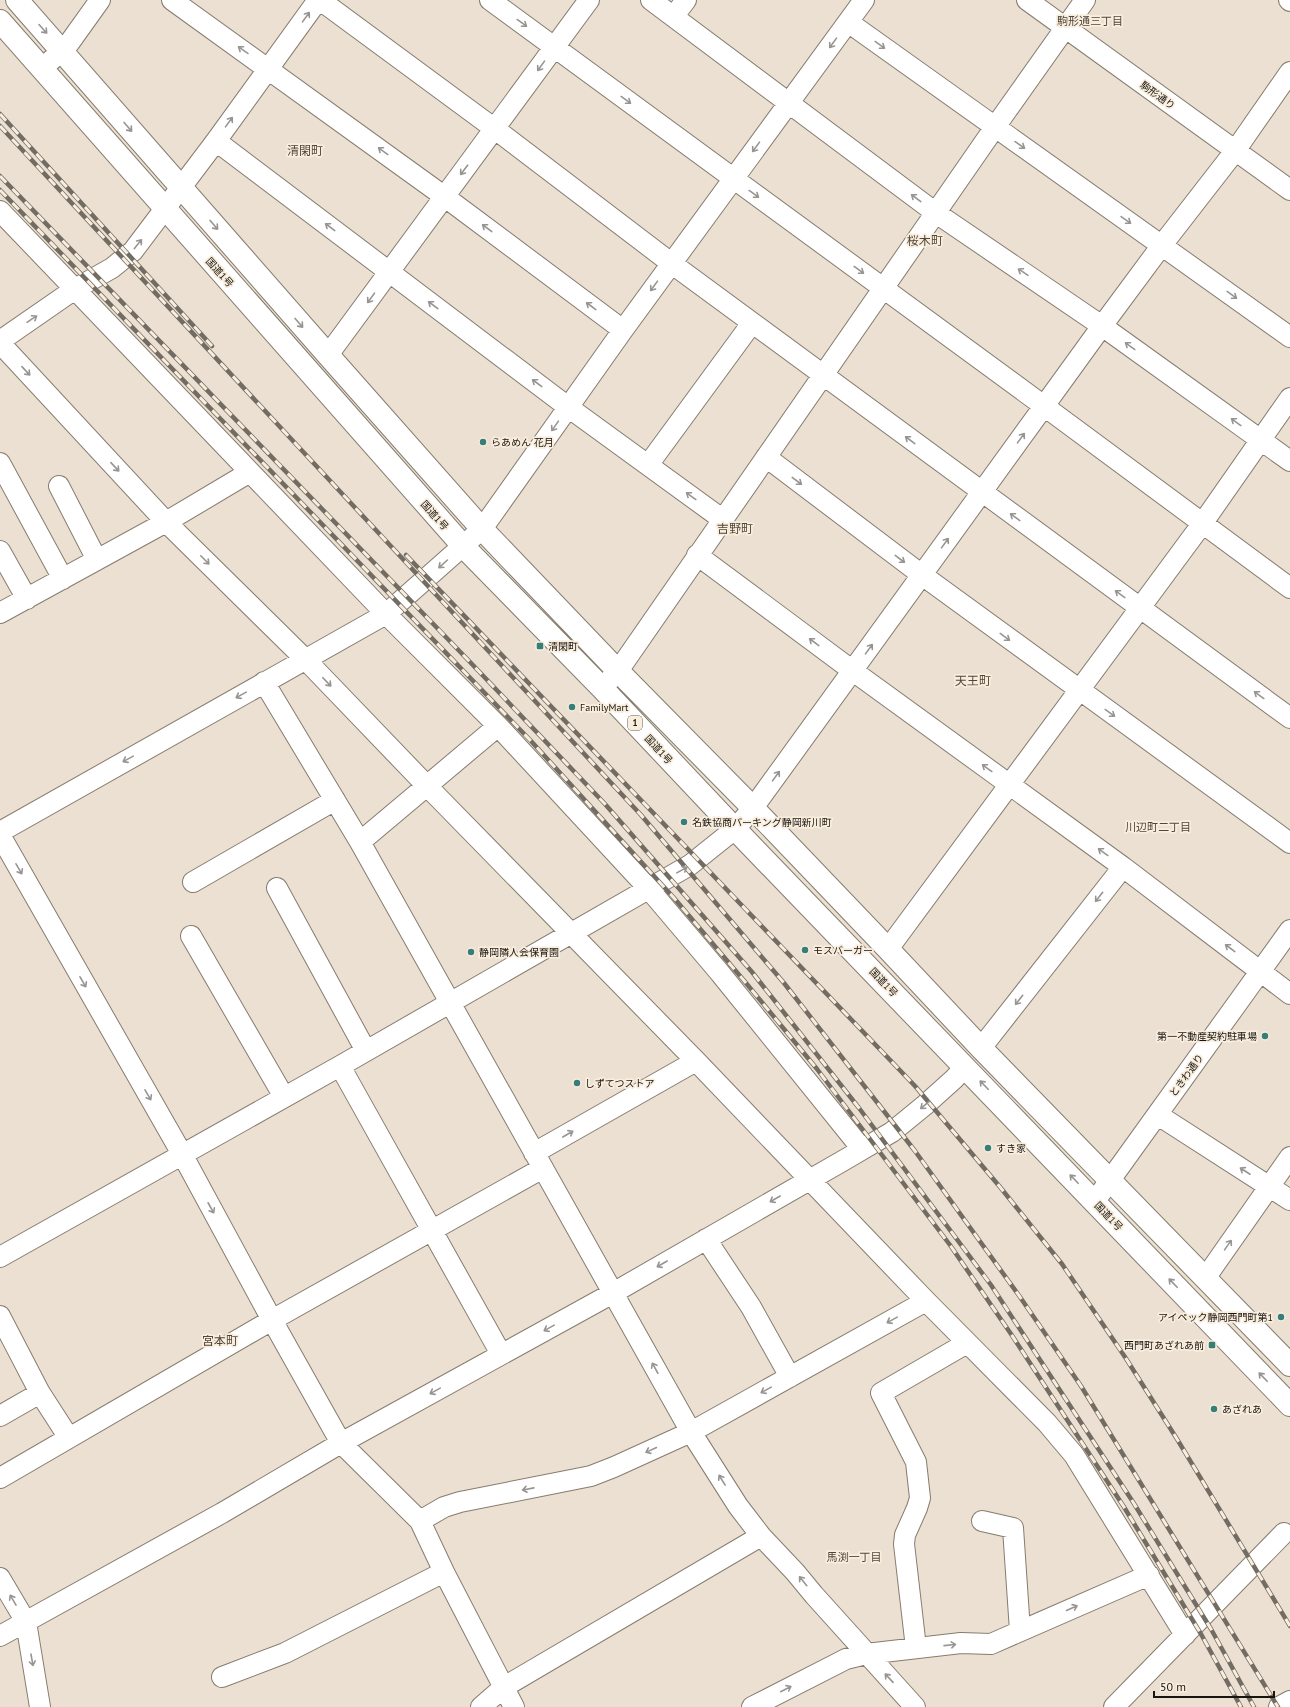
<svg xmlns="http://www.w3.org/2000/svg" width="1290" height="1707" font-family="'PT Sans','Noto Sans JP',sans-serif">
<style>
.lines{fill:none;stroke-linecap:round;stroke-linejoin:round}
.minor-casing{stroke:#867c6e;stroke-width:22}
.highway-casing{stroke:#867c6e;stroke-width:24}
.minor{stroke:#fff;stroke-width:20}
.highway{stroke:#fff;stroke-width:22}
.rail-casing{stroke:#736c63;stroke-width:4.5}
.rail{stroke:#f9eede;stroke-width:3;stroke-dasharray:9;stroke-linecap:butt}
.oneway{stroke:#979593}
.poi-dot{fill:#377e79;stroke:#f9eede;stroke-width:1.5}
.labels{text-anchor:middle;stroke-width:3.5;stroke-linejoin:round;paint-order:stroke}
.shield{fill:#f9eede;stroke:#5c554d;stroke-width:1}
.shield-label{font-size:9px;font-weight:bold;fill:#18140f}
.street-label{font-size:10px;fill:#18140f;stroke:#f9eede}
.poi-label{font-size:10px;fill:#18140f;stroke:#f9eede;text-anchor:start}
.neighbourhood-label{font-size:11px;fill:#50473b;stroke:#f9eede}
.quarter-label{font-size:12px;fill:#50473b;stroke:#f9eede}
</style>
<rect width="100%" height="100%" fill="#ebe0d1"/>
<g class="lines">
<defs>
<path id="minor" d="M 172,0 L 445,197 L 623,330
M 320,0 L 495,129 L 671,263 L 1290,718
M 490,0 L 1044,406 L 1290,588
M 651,0 L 936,213 L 1102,326 L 1290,461
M 1027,0 L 1290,190
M 1289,0 L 1290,1
M 674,16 L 686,0
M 848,22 L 1290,337
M 42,68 L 62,51 L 70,42 L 100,0
M 216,141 L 568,407 L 722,519
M 0,211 L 386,614 L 498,726 L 648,888 L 720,973 L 862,1149
M 0,341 L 75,289 L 112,268 L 133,251 L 216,141 L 318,0
M 0,343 L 166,522 L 305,659 L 427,786 L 696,1061 L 926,1301 L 1047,1423 L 1074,1455 L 1185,1635
M 328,355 L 589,0
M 766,457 L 922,575 L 1290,843
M 0,463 L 63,579
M 648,465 L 752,323
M 59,486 L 97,560
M 0,551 L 27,599
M 697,555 L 853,671 L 1123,867 L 1290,994
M 0,613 L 166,522 L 250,472
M 264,682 L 360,842 L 691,1432 L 738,1506 L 761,1536 L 795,1572 L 814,1595 L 915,1707
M 602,688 L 618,671 L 995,127 L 1085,0
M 0,832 L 386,614 L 482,529 L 623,330 L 864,0
M 0,835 L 182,1154 L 272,1320 L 341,1443 L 420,1521 L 444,1572 L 514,1707
M 360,842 L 498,726
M 193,882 L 335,800
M 277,888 L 366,1051
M 191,936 L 284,1097
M 888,949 L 1202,524 L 1290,398
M 981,1048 L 1123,867
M 340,1066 L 501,1354
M 1158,1115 L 1290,1200
M 534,1153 L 696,1061
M 1095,1201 L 1290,930
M 706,1239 L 751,1307 L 790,1377
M 0,1257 L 340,1066 L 690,865 L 735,829 L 753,808 L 1102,326 L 1162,245 L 1235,151 L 1290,72
M 1206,1277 L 1290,1157
M 0,1316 L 40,1393 L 69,1438
M 0,1416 L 40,1393
M 0,1478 L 272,1320 L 543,1168
M 420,1521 L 444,1507 L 460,1502 L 571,1480 L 591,1476 L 614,1467 L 691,1432 L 926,1301
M 982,1521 L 1013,1528 L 1020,1631
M 0,1578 L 26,1622 L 40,1707
M 0,1636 L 222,1513 L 341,1443 L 613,1293 L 846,1159 L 892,1132 L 925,1105 L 954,1079 L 965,1067
M 916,1648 L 904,1544 L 905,1535 L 917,1508 L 920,1498 L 916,1462 L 881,1393 L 967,1343
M 222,1677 L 285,1653 L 444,1572
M 481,1707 L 504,1687 L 761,1536
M 752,1707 L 846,1659 L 866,1654 L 961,1643 L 991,1644 L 1149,1575
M 1114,1707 L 1284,1533
M 1279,1707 L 1290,1701"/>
<path id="highway" d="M 17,0 L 328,355 L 482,529 L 618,671 L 753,808 L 888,949 L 981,1048 L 1290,1365
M 0,21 L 463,546 L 602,688 L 735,829 L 1290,1405"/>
</defs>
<!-- minor casing -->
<use href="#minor" class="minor-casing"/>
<!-- highway casing -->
<use href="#highway" class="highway-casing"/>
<!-- minor -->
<use href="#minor" class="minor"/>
<!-- highway -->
<use href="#highway" class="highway"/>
<defs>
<path id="rail" d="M 0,114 L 212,346
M 0,126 L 641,815 L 784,983 L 915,1151 L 1020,1297 L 1081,1386 L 1278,1707
M 0,176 L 470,662 L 605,804 L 752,972 L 859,1108 L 991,1285 L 1133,1502 L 1211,1629 L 1254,1707
M 0,190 L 531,741 L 674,898 L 746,983 L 817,1069 L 950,1245 L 1011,1334 L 1124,1507 L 1201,1634 L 1241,1707
M 406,555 L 915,1086 L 1000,1187 L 1062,1264 L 1125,1357 L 1177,1439 L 1290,1626"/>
</defs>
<!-- rail casing -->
<use href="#rail" class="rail-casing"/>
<!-- rail -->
<use href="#rail" class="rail"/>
</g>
<!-- one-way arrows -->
<defs><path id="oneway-shaft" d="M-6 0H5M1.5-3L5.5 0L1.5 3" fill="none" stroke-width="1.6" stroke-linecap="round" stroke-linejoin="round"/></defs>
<g class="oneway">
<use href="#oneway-shaft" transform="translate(306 17) rotate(-54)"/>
<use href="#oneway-shaft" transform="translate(522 23) rotate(36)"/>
<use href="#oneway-shaft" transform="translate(43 29) rotate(48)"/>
<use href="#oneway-shaft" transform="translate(833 43) rotate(126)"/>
<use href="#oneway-shaft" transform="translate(880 45) rotate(36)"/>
<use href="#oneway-shaft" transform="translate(243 50) rotate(-145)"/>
<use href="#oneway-shaft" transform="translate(541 66) rotate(126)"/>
<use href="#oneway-shaft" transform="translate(626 100) rotate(36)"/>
<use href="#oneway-shaft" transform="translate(229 122) rotate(-54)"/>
<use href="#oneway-shaft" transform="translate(128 127) rotate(49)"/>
<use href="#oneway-shaft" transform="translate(1020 145) rotate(35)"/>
<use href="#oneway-shaft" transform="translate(756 147) rotate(126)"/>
<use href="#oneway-shaft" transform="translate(383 151) rotate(-144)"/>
<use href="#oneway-shaft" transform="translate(464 170) rotate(127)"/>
<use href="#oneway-shaft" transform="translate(754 194) rotate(36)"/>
<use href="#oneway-shaft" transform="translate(916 198) rotate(-143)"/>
<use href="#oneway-shaft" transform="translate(1126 220) rotate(35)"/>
<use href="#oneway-shaft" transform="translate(214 225) rotate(49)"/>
<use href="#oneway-shaft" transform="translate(330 227) rotate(-143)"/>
<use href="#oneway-shaft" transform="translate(487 228) rotate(-143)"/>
<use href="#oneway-shaft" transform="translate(138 244) rotate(-51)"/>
<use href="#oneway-shaft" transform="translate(859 270) rotate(36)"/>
<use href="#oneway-shaft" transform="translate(1023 272) rotate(-146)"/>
<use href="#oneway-shaft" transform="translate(654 286) rotate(126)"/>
<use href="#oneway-shaft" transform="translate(1232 295) rotate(36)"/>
<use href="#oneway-shaft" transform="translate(371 298) rotate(126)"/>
<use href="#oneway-shaft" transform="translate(433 305) rotate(-143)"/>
<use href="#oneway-shaft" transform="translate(591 306) rotate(-143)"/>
<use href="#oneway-shaft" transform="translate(32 319) rotate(-34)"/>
<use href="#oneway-shaft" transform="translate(299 323) rotate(49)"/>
<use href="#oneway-shaft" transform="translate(1130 346) rotate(-144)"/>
<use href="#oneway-shaft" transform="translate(26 371) rotate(47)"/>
<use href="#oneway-shaft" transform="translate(537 383) rotate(-143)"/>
<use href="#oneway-shaft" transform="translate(1236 422) rotate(-144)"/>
<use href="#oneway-shaft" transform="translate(555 426) rotate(125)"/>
<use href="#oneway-shaft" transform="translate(1021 438) rotate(-54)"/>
<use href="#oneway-shaft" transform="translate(910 440) rotate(-143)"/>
<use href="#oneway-shaft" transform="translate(115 467) rotate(47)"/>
<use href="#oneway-shaft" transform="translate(797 481) rotate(37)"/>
<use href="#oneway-shaft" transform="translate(691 496) rotate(-144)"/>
<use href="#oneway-shaft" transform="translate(1015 517) rotate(-144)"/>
<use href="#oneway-shaft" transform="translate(945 543) rotate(-54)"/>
<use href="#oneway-shaft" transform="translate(900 559) rotate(37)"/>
<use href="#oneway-shaft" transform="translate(205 560) rotate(45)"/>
<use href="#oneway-shaft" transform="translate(443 564) rotate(138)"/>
<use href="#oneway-shaft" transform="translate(1120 594) rotate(-144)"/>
<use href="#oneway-shaft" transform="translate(1005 637) rotate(36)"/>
<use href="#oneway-shaft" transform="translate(814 642) rotate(-143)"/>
<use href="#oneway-shaft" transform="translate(869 649) rotate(-54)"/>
<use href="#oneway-shaft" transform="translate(327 682) rotate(46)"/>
<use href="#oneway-shaft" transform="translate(241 695) rotate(151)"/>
<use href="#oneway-shaft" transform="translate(1259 695) rotate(-144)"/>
<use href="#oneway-shaft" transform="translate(1110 713) rotate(36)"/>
<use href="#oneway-shaft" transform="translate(128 759) rotate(151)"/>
<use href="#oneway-shaft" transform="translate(987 768) rotate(-144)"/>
<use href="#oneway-shaft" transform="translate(776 776) rotate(-54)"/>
<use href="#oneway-shaft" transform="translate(1103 852) rotate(-144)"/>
<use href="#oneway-shaft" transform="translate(19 869) rotate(60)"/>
<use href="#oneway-shaft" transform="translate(682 870) rotate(-29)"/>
<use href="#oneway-shaft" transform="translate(1099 897) rotate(128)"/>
<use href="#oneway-shaft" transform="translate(1230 948) rotate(-143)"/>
<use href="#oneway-shaft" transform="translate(83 982) rotate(60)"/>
<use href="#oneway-shaft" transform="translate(1019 1000) rotate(128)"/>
<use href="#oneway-shaft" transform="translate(984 1085) rotate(-134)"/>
<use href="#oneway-shaft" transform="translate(148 1095) rotate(60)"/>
<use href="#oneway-shaft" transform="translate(925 1105) rotate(140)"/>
<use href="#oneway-shaft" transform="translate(568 1134) rotate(-30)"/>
<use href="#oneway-shaft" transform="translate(1245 1171) rotate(-147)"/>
<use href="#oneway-shaft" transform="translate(1074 1179) rotate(-134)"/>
<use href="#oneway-shaft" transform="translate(775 1199) rotate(150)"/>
<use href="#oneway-shaft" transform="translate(211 1208) rotate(61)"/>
<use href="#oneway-shaft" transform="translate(1228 1245) rotate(-55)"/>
<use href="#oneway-shaft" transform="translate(662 1264) rotate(150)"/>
<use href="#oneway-shaft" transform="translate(1173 1283) rotate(-134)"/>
<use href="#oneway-shaft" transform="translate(892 1320) rotate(151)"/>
<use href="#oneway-shaft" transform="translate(549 1328) rotate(151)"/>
<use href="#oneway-shaft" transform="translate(655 1368) rotate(-119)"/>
<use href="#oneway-shaft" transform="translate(1263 1377) rotate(-134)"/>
<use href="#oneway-shaft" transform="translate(766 1390) rotate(151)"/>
<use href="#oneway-shaft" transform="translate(435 1391) rotate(151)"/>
<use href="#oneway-shaft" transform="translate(651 1450) rotate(155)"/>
<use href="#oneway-shaft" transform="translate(722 1480) rotate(-122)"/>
<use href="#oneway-shaft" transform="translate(528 1489) rotate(169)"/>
<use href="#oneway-shaft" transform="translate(803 1581) rotate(-129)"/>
<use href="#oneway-shaft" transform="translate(13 1600) rotate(-120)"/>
<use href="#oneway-shaft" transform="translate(1072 1608) rotate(-24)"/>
<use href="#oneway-shaft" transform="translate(950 1645) rotate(-6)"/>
<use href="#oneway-shaft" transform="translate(32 1660) rotate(80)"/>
<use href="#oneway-shaft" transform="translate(889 1678) rotate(-133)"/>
<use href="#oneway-shaft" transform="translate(786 1689) rotate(-27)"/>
</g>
<!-- markers -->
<g class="poi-dot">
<circle cx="483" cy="442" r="4"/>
<rect x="536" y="642" width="8" height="8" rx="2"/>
<circle cx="572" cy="707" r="4"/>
<circle cx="684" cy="822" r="4"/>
<circle cx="805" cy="950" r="4"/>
<circle cx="471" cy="952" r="4"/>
<circle cx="1265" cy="1036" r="4"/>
<circle cx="577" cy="1083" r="4"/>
<circle cx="988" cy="1148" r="4"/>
<circle cx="1281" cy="1317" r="4"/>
<rect x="1208" y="1341" width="8" height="8" rx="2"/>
<circle cx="1214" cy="1409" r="4"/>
</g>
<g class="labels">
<!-- shield labels -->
<rect class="shield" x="628" y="716" width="14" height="14" rx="3"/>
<g class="shield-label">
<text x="635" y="726">1</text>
</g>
<!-- street labels -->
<g class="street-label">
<text transform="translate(1158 95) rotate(36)" y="4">駒形通り</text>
<text transform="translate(220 272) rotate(48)" y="4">国道1号</text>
<text transform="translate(435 515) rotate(48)" y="4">国道1号</text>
<text transform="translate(659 749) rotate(47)" y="4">国道1号</text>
<text transform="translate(884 982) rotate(46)" y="4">国道1号</text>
<text transform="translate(1186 1075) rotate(-54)" y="4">ときわ通り</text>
<text transform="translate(1109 1216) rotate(46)" y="4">国道1号</text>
</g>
<!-- poi labels -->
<g class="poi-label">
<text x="491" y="446">らあめん 花月</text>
<text x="548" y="650">清閑町</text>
<text x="580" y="711">FamilyMart</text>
<text x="692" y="826">名鉄協商パーキング静岡新川町</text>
<text x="813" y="954">モスバーガー</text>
<text x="479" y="956">静岡隣人会保育園</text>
<text x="1257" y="1040" text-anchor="end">第一不動産契約駐車場</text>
<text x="585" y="1087">しずてつストア</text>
<text x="996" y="1152">すき家</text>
<text x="1273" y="1321" text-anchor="end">アイペック静岡西門町第1</text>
<text x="1204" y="1349" text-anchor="end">西門町あざれあ前</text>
<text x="1222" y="1413">あざれあ</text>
</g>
<!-- neighbourhood labels -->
<g class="neighbourhood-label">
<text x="1090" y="25">駒形通三丁目</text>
<text x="1158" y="831">川辺町二丁目</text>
<text x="854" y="1561">馬渕一丁目</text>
</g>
<!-- quarter labels -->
<g class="quarter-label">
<text x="305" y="155">清閑町</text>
<text x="925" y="245">桜木町</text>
<text x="735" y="533">吉野町</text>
<text x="973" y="685">天王町</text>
<text x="220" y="1345">宮本町</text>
</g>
</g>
<!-- scale -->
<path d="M1154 1691v6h120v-6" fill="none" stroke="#18140f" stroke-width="2"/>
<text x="1160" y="1691" font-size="12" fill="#18140f" stroke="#f9eede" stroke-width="3" paint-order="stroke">50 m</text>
</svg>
